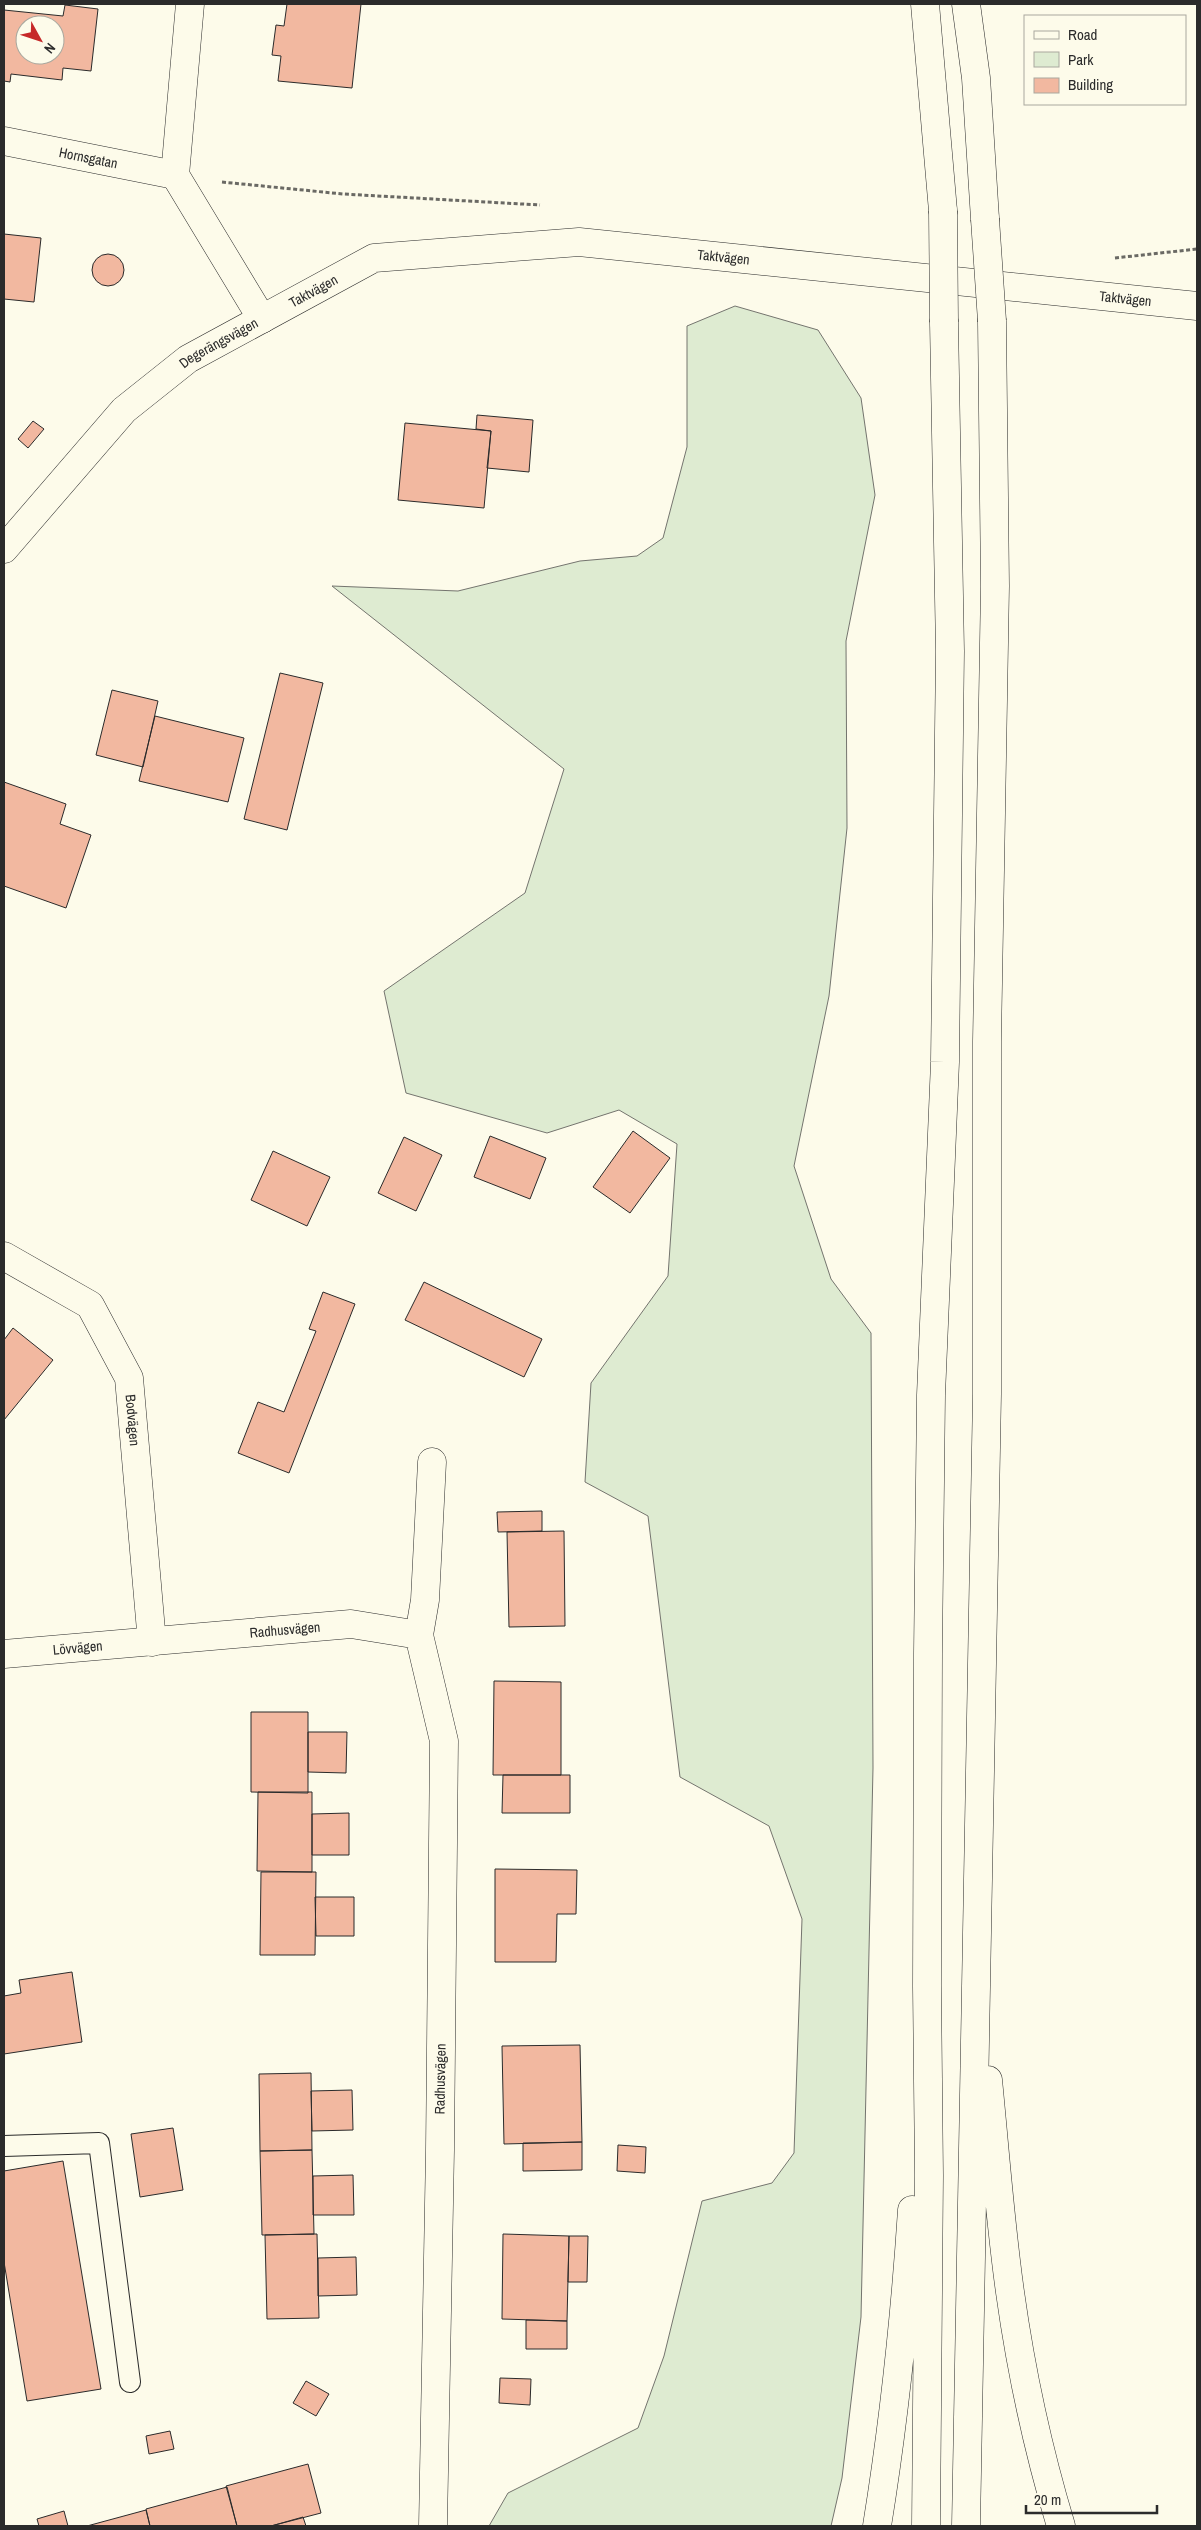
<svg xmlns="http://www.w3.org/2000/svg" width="1201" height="2530" font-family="'Archivo Narrow',sans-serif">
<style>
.green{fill:#deebd1;stroke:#74746e}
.building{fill:#f2b8a0;stroke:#2b2b2b;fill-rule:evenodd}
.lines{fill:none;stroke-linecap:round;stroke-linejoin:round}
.service-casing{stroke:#2b2b2b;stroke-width:22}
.minor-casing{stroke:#2b2b2b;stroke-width:29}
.trunk-casing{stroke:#2b2b2b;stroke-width:29}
.path{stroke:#6a6964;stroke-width:3;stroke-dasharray:4 2.5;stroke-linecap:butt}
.service{stroke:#fdfbea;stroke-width:20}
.minor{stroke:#fdfbea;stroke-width:28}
.trunk{stroke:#fdfbea;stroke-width:28}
.trunk-bridge-casing{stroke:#2b2b2b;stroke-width:29;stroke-linecap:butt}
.trunk-bridge{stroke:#fdfbea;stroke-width:28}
.labels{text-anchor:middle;stroke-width:4;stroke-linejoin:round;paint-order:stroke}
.street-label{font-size:14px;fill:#2b2b2b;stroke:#fdfbea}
</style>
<rect width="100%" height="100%" fill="#fdfbea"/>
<!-- green -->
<path class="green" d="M 735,306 L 818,330 L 861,398 L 875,495 L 846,641 L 847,828 L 829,996 L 794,1166 L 831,1279 L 871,1333 L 873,1768 L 861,2317 L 842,2478 L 831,2526 L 489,2526 L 508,2493 L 638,2428 L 664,2356 L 702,2201 L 772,2183 L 794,2153 L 802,1919 L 769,1826 L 680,1777 L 648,1516 L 585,1482 L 591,1383 L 668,1276 L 677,1144 L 619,1110 L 547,1133 L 406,1093 L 384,991 L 525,893 L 564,769 L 332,586 L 458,591 L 580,561 L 637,556 L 663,538 L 687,447 L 687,326 Z"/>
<!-- building -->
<path class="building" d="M 287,4 L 361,4 L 352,88 L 278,81 L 281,56 L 272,55 L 276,25 L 284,26 Z
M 65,5 L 98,9 L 91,71 L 63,68 L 62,80 L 11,74 L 10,82 L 4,81 L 4,10 L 63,16 ZM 25,25 L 55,25 L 55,55 L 25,55 Z
M 4,234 L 41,238 L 34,302 L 4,299 Z
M92 270a16 16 0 1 1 32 0a16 16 0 1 1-32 0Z
M 477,415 L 533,420 L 529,472 L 487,468 L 491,431 L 476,429 Z
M 33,421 L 44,429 L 28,448 L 18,439 Z
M 405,423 L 491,431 L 484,508 L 398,500 Z
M 280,673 L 323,683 L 287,830 L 244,819 Z
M 112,690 L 158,701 L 143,767 L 96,755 Z
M 155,716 L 244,738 L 228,802 L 139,781 Z
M 4,782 L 66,804 L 60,824 L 91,835 L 66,908 L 4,886 Z
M 633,1131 L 670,1158 L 630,1213 L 593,1187 Z
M 490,1136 L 546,1158 L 530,1199 L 474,1177 Z
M 404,1137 L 442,1155 L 416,1211 L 378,1193 Z
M 273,1151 L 330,1177 L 307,1226 L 251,1200 Z
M 424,1282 L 542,1339 L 524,1377 L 405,1320 Z
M 323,1292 L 355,1304 L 289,1473 L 238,1453 L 258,1402 L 284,1412 L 316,1331 L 309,1329 Z
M 13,1328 L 53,1360 L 4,1420 L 4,1340 Z
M 542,1511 L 542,1531 L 498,1532 L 497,1512 Z
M 564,1531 L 565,1626 L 509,1627 L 507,1532 Z
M 494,1681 L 561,1682 L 561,1775 L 493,1775 Z
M 251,1712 L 308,1712 L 308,1793 L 251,1792 Z
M 308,1732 L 347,1732 L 346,1773 L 308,1772 Z
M 503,1775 L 570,1775 L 570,1813 L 502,1813 Z
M 258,1792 L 312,1792 L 312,1872 L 257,1871 Z
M 349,1813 L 349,1855 L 312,1855 L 312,1814 Z
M 495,1869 L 577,1870 L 576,1914 L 557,1914 L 556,1962 L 495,1962 Z
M 261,1872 L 316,1872 L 315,1955 L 260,1955 Z
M 315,1897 L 354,1897 L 354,1936 L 316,1936 Z
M 72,1972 L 82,2042 L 4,2054 L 4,1996 L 21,1993 L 19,1980 Z
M 580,2045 L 582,2142 L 504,2144 L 502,2046 Z
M 311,2073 L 312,2150 L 260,2151 L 259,2074 Z
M 352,2090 L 353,2130 L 312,2131 L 311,2091 Z
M 173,2128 L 183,2190 L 140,2197 L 131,2134 Z
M 582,2142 L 582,2170 L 523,2171 L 523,2143 Z
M 618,2145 L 646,2147 L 645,2173 L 617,2171 Z
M 312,2150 L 314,2234 L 262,2235 L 260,2151 Z
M 63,2161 L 101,2389 L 27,2401 L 4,2262 L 4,2171 Z
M 353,2175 L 354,2215 L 313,2215 L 313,2176 Z
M 317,2234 L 319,2318 L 267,2319 L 265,2235 Z
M 503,2234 L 569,2236 L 567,2321 L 502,2319 Z
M 569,2236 L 588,2236 L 587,2282 L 568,2282 Z
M 356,2257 L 357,2295 L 318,2296 L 318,2258 Z
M 526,2320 L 567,2321 L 567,2349 L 526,2349 Z
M 500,2378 L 531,2379 L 530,2405 L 499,2403 Z
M 306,2381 L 329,2394 L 316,2416 L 293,2403 Z
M 170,2431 L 174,2449 L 149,2454 L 146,2436 Z
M 308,2464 L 321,2513 L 271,2526 L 237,2526 L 226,2486 Z
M 227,2487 L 237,2526 L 150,2526 L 146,2509 Z
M 146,2510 L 150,2526 L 87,2526 Z
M 64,2511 L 68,2526 L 39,2526 L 37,2519 Z
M 303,2517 L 306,2526 L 271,2526 Z"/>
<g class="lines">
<defs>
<path id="service" d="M 4,2146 L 99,2143 L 130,2382"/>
<g id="minor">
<path d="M 190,4 L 175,175 L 262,319"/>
<path id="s1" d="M 4,141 L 175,175"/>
<path id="s2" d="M 4,549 L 124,410 L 188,359 L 374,258 L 579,242 L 1197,306"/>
<path id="s3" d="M 4,1256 L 90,1305 L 129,1378 L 152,1642"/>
<path d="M 419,1635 L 425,1600 L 432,1462"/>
<path id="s4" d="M 4,1654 L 351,1624 L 419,1635 L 444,1741 L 440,2150 L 433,2526"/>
</g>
<path id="trunk" d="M 925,4 L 943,211
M 966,4 L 976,78 L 985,219
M 988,2080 C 995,2150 1000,2221 1010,2292 C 1021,2371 1038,2450 1061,2526
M 877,2526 C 894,2421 905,2316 912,2210
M 926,2526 L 929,2175 L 927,1986 L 928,1654 L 931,1395 L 945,1062 L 950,651 L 944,322
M 966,2526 L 987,1394 L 987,1041 L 995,586 L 992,321"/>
</defs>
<!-- service casing -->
<use href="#service" class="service-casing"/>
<!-- minor casing -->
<use href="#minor" class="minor-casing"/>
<!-- trunk casing -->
<use href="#trunk" class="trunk-casing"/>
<!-- path -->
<path class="path" d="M 222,182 L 343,194 L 540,205
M 1115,258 L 1197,249"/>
<!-- service -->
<use href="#service" class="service"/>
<!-- minor -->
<use href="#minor" class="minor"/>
<!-- trunk -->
<use href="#trunk" class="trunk"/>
<defs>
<path id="trunk-bridge" d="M 943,211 L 944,322
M 985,219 L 992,321"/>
</defs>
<!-- trunk-bridge casing -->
<use href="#trunk-bridge" class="trunk-bridge-casing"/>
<!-- trunk-bridge -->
<use href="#trunk-bridge" class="trunk-bridge"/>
</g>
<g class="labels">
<!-- street labels -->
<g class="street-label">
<text dy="5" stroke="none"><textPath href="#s1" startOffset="86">Hornsgatan</textPath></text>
<text dy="5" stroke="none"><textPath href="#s2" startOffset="828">Taktvägen</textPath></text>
<text dy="5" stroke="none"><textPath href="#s2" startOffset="408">Taktvägen</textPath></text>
<text dy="5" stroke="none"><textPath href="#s2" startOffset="1232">Taktvägen</textPath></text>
<text dy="5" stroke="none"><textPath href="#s2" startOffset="300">Degerängsvägen</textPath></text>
<text dy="5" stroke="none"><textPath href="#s3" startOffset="224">Bodvägen</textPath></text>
<text dy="5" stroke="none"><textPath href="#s4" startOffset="282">Radhusvägen</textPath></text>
<text dy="5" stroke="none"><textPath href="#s4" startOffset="74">Lövvägen</textPath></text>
<text transform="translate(440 2079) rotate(-89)" y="5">Radhusvägen</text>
</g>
</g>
<!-- border -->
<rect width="1201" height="2530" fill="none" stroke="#2b2b2b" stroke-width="10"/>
<!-- legend -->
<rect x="1024" y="15" width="162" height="90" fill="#fdfbea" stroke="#a9a89e"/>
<rect x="1034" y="31" width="25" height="8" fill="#fdfbea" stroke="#a9a89e"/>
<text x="1068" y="40" font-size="15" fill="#2b2b2b">Road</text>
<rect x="1034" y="52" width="25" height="15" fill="#deebd1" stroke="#a9a89e"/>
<text x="1068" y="65" font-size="15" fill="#2b2b2b">Park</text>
<rect x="1034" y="78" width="25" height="15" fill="#f2b8a0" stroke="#a9a89e"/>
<text x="1068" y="90" font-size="15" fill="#2b2b2b">Building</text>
<!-- north arrow -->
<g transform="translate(40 40) rotate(130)"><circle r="24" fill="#fdfbea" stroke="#a9a89e"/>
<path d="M0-4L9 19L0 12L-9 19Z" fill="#c62828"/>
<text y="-8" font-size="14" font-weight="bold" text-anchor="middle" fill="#2b2b2b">N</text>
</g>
<!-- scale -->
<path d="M1026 2505v8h131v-8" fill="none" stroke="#2b2b2b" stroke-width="2.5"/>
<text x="1034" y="2505" font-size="15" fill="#2b2b2b" stroke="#fdfbea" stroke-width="4" paint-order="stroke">20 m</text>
</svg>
